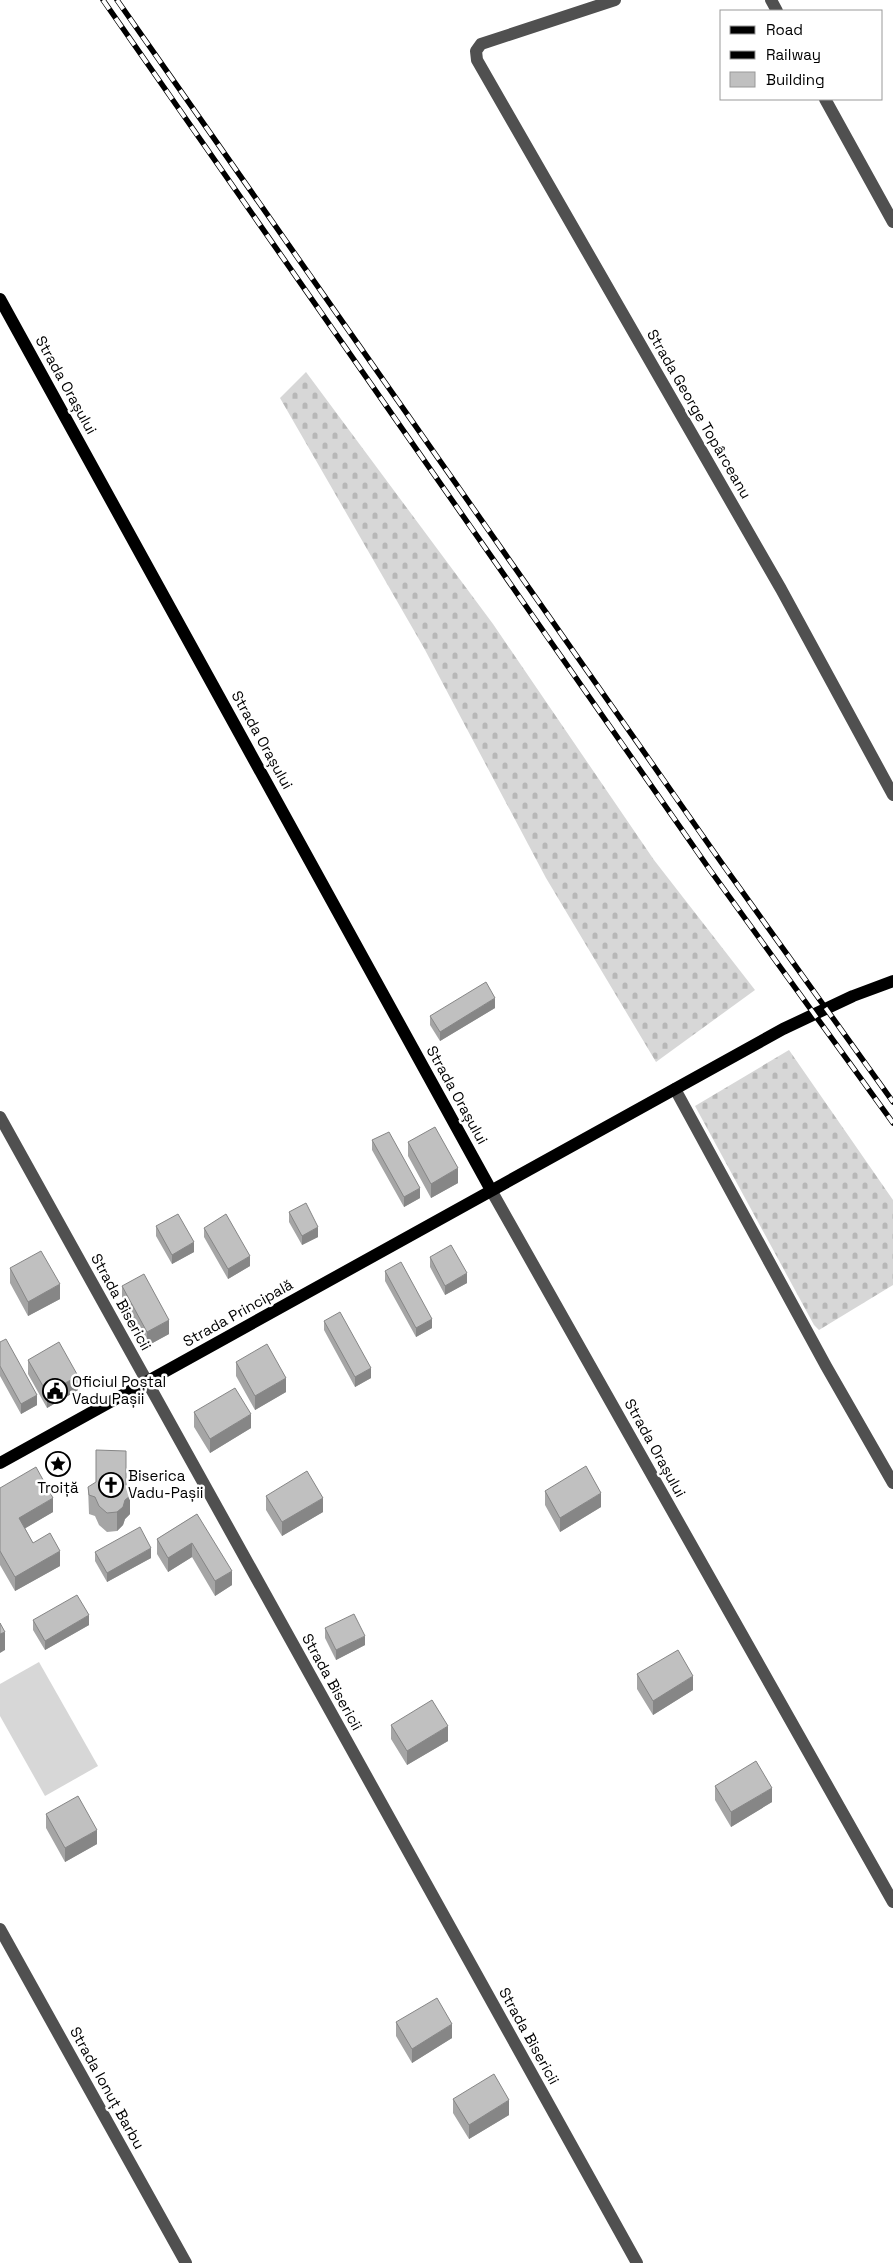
<svg xmlns="http://www.w3.org/2000/svg" width="893" height="2263" font-family="'Space Grotesk',sans-serif">
<style>
.cemetery{fill:url(#cemetery-stones)}
.garden{fill:#d7d7d7}
.lines{fill:none;stroke-linecap:round;stroke-linejoin:round}
.minor{stroke:#505050;stroke-width:12}
.major{stroke:#000;stroke-width:12}
.rail-casing{stroke:#000;stroke-width:5.5}
.rail{stroke:#fff;stroke-width:4;stroke-dasharray:11;stroke-linecap:butt}
.wall{fill:#a5a5a5}
.shaded-wall{fill:#868686}
.building{fill:#c0c0c0;stroke:#868686}
.labels{text-anchor:middle;stroke-width:5;stroke-linejoin:round;paint-order:stroke}
.street-label{font-size:15px;fill:#000;stroke:#fff}
.poi-label{font-size:15px;fill:#000;stroke:#fff;text-anchor:start}
</style>
<defs>
<pattern id="cemetery-stones" width="16" height="16" patternUnits="userSpaceOnUse" patternTransform="scale(1.25)"><rect width="16" height="16" fill="#d7d7d7"/><path d="M2 7V4a2 2 0 0 1 4 0v3zM10 15v-3a2 2 0 0 1 4 0v3z" fill="#b7b7b7"/></pattern>
</defs>
<rect width="100%" height="100%" fill="#fff"/>
<!-- cemetery -->
<path class="cemetery" d="M 306,372 L 493,624 L 654,860 L 755,990 L 656,1062 L 546,878 L 424,648 L 280,398 Z
M 789,1050 L 893,1200 L 893,1285 L 819,1330 L 814,1325 L 695,1106 Z"/>
<!-- garden -->
<path class="garden" d="M 39,1662 L 98,1766 L 45,1796 L 0,1716 L 0,1684 Z"/>
<g class="lines">
<!-- minor -->
<path class="minor" d="M 615,0 L 481,44 L 476,51 L 477,60 L 781,589 L 893,795
M 771,0 L 777,11
M 825,99 L 893,222
M 675,1089 L 826,1366 L 893,1483
M 0,1117 L 637,2263
M 491,1190 L 893,1902
M 0,1929 L 186,2263"/>
<!-- major -->
<path class="major" d="M 0,299 L 491,1190
M 0,1463 L 783,1029 L 853,996 L 893,981"/>
<defs>
<path id="rail" d="M 103,0 L 710,870 L 893,1123
M 117,0 L 721,862 L 893,1102"/>
</defs>
<!-- rail casing -->
<use href="#rail" class="rail-casing"/>
<!-- rail -->
<use href="#rail" class="rail"/>
</g>
<!-- wall -->
<path class="wall" d="M 495,1008 L 440,1041 L 430,1025 L 430,1016 Z
M 372,1140 L 420,1198 L 404,1207 L 372,1150 Z
M 408,1142 L 458,1183 L 431,1198 L 408,1156 Z
M 289,1212 L 318,1237 L 302,1245 L 289,1222 Z
M 156,1226 L 194,1252 L 172,1264 L 156,1236 Z
M 204,1228 L 250,1266 L 228,1279 L 204,1237 Z
M 430,1257 L 467,1283 L 445,1295 L 430,1267 Z
M 10,1268 L 60,1299 L 28,1316 L 10,1283 Z
M 385,1271 L 432,1328 L 416,1337 L 385,1281 Z
M 122,1286 L 169,1334 L 147,1346 L 122,1300 Z
M 324,1321 L 371,1378 L 355,1387 L 324,1330 Z
M 0,1342 L 37,1405 L 21,1414 L 0,1376 Z
M 28,1360 L 78,1390 L 47,1408 L 28,1374 Z
M 236,1362 L 286,1392 L 255,1410 L 236,1376 Z
M 194,1412 L 251,1428 L 210,1453 L 194,1427 Z
M 126,1485 L 130,1514 L 125,1519 L 123,1525 L 117,1531 L 107,1532 L 99,1525 L 95,1516 L 89,1514 L 88,1487 Z
M 0,1488 L 53,1512 L 25,1528 L 33,1543 L 60,1566 L 15,1591 L 0,1565 Z
M 545,1491 L 601,1507 L 560,1532 L 545,1505 Z
M 266,1496 L 323,1512 L 282,1536 L 266,1510 Z
M 197,1514 L 232,1585 L 215,1596 L 192,1557 L 168,1572 L 157,1554 L 157,1539 Z
M 95,1552 L 151,1558 L 107,1582 L 95,1561 Z
M 33,1620 L 89,1625 L 45,1650 L 33,1630 Z
M 325,1628 L 365,1645 L 336,1660 L 325,1638 Z
M 637,1674 L 693,1690 L 653,1715 L 637,1689 Z
M 391,1725 L 448,1741 L 407,1765 L 391,1739 Z
M 715,1786 L 772,1802 L 731,1827 L 715,1800 Z
M 46,1814 L 97,1844 L 65,1862 L 46,1828 Z
M 396,2022 L 452,2038 L 412,2063 L 396,2036 Z
M 453,2099 L 509,2115 L 469,2139 L 453,2113 Z"/>
<!-- shaded-wall -->
<path class="shaded-wall" d="M 495,998 L 495,1008 L 440,1041 L 440,1032 Z
M 458,1168 L 458,1183 L 431,1198 L 431,1184 Z
M 420,1188 L 420,1198 L 404,1207 L 404,1197 Z
M 318,1227 L 318,1237 L 302,1245 L 302,1236 Z
M 194,1242 L 194,1252 L 172,1264 L 172,1255 Z
M 250,1256 L 250,1266 L 228,1279 L 228,1269 Z
M 467,1273 L 467,1283 L 445,1295 L 445,1286 Z
M 60,1284 L 60,1299 L 28,1316 L 28,1302 Z
M 432,1319 L 432,1328 L 416,1337 L 416,1328 Z
M 169,1320 L 169,1334 L 147,1346 L 147,1332 Z
M 371,1368 L 371,1378 L 355,1387 L 355,1377 Z
M 78,1376 L 78,1390 L 47,1408 L 47,1393 Z
M 286,1378 L 286,1392 L 255,1410 L 255,1396 Z
M 37,1395 L 37,1405 L 21,1414 L 21,1404 Z
M 251,1414 L 251,1428 L 210,1453 L 210,1439 Z
M 601,1493 L 601,1507 L 560,1532 L 560,1518 Z
M 130,1496 L 130,1514 L 125,1519 L 123,1525 L 117,1531 L 117,1512 L 125,1500 Z
M 53,1498 L 53,1512 L 19,1532 L 19,1518 Z
M 323,1498 L 323,1512 L 282,1536 L 282,1522 Z
M 192,1543 L 192,1557 L 168,1572 L 168,1558 Z
M 151,1548 L 151,1558 L 107,1582 L 107,1573 Z
M 60,1551 L 60,1566 L 15,1591 L 15,1577 Z
M 232,1571 L 232,1585 L 215,1596 L 215,1581 Z
M 89,1615 L 89,1625 L 45,1650 L 45,1641 Z
M 5,1632 L 5,1650 L 0,1653 L 0,1634 Z
M 365,1636 L 365,1645 L 336,1660 L 336,1650 Z
M 693,1676 L 693,1690 L 653,1715 L 653,1701 Z
M 448,1726 L 448,1741 L 407,1765 L 407,1751 Z
M 772,1788 L 772,1802 L 731,1827 L 731,1812 Z
M 97,1830 L 97,1844 L 65,1862 L 65,1848 Z
M 452,2024 L 452,2038 L 412,2063 L 412,2049 Z
M 509,2100 L 509,2115 L 469,2139 L 469,2125 Z"/>
<!-- building -->
<path class="building" d="M 486,982 L 495,998 L 440,1032 L 430,1016 Z
M 435,1127 L 458,1168 L 431,1184 L 408,1142 Z
M 389,1132 L 420,1188 L 404,1197 L 372,1140 Z
M 306,1203 L 318,1227 L 302,1236 L 289,1212 Z
M 178,1214 L 194,1242 L 172,1255 L 156,1226 Z
M 226,1214 L 250,1256 L 228,1269 L 204,1228 Z
M 451,1245 L 467,1273 L 445,1286 L 430,1257 Z
M 41,1251 L 60,1284 L 28,1302 L 10,1268 Z
M 401,1262 L 432,1319 L 416,1328 L 385,1271 Z
M 144,1274 L 169,1320 L 147,1332 L 122,1286 Z
M 340,1312 L 371,1368 L 355,1377 L 324,1321 Z
M 6,1339 L 37,1395 L 21,1404 L 0,1366 L 0,1342 Z
M 59,1342 L 78,1376 L 47,1393 L 28,1360 Z
M 267,1344 L 286,1378 L 255,1396 L 236,1362 Z
M 235,1388 L 251,1414 L 210,1439 L 194,1412 Z
M 96,1450 L 126,1451 L 126,1485 L 130,1488 L 130,1496 L 125,1500 L 123,1507 L 117,1512 L 107,1513 L 99,1506 L 95,1497 L 89,1495 L 88,1487 L 96,1482 Z
M 586,1466 L 601,1493 L 560,1518 L 545,1491 Z
M 36,1467 L 53,1498 L 19,1518 L 33,1543 L 50,1533 L 60,1551 L 15,1577 L 0,1551 L 0,1488 Z
M 307,1471 L 323,1498 L 282,1522 L 266,1496 Z
M 197,1514 L 232,1571 L 215,1581 L 192,1543 L 168,1558 L 157,1539 Z
M 140,1527 L 151,1548 L 107,1573 L 95,1552 Z
M 77,1595 L 89,1615 L 45,1641 L 33,1620 Z
M 354,1614 L 365,1636 L 336,1650 L 325,1628 Z
M 0,1623 L 5,1632 L 0,1634 Z
M 678,1650 L 693,1676 L 653,1701 L 637,1674 Z
M 432,1700 L 448,1726 L 407,1751 L 391,1725 Z
M 756,1761 L 772,1788 L 731,1812 L 715,1786 Z
M 78,1796 L 97,1830 L 65,1848 L 46,1814 Z
M 437,1998 L 452,2024 L 412,2049 L 396,2022 Z
M 494,2074 L 509,2100 L 469,2125 L 453,2099 Z"/>
<!-- icons -->
<defs>
<symbol id="civic-ring" viewBox="-11 -11 22 22"><circle r="9.5" fill="#fff" stroke="#000" stroke-width="1.5"/><path d="M-.6-6.5H3V-4.5H.6V-3L4-1V1h2V6H-6V1h2V-1L-.6-3ZM-1.2 2.5V6h2.4V2.5Z" fill="#000"/></symbol>
<symbol id="sight-ring" viewBox="-11 -11 22 22"><circle r="9.5" fill="#fff" stroke="#000" stroke-width="1.5"/><path d="M0-6L1.8-2.2L6-1.7L2.9 1.2L3.7 5.4L0 3.3L-3.7 5.4L-2.9 1.2L-6-1.7L-1.8-2.2Z" fill="#000"/></symbol>
<symbol id="church-ring" viewBox="-11 -11 22 22"><circle r="9.5" fill="#fff" stroke="#000" stroke-width="1.5"/><path d="M-1.2-6h2.4v3.5h3.3v2.4h-3.3V6h-2.4V-.1h-3.3v-2.4h3.3Z" fill="#000"/></symbol>
</defs>
<g fill-rule="evenodd">
<use href="#civic-ring" x="41" y="1377" width="28" height="28"/>
<use href="#sight-ring" x="44" y="1450" width="28" height="28"/>
<use href="#church-ring" x="97" y="1471" width="28" height="28"/>
</g>
<g class="labels">
<!-- street labels -->
<g class="street-label">
<text transform="translate(66 385) rotate(61)" y="5">Strada Orașului</text>
<text transform="translate(699 414) rotate(60)" y="5">Strada George Topârceanu</text>
<text transform="translate(262 740) rotate(61)" y="5">Strada Orașului</text>
<text transform="translate(457 1095) rotate(61)" y="5">Strada Orașului</text>
<text transform="translate(121 1302) rotate(61)" y="5">Strada Bisericii</text>
<text transform="translate(238 1313) rotate(-29)" y="5">Strada Principală</text>
<text transform="translate(655 1448) rotate(61)" y="5">Strada Orașului</text>
<text transform="translate(332 1682) rotate(61)" y="5">Strada Bisericii</text>
<text transform="translate(529 2036) rotate(61)" y="5">Strada Bisericii</text>
<text transform="translate(107 2088) rotate(61)" y="5">Strada Ionuț Barbu</text>
</g>
<!-- poi labels -->
<g class="poi-label">
<text x="72" y="1387">Oficiul Poștal<tspan x="72" dy="17">Vadu Pașii</tspan></text>
<text x="128" y="1481">Biserica<tspan x="128" dy="17">Vadu-Pașii</tspan></text>
<text x="58" y="1493" text-anchor="middle">Troiță</text>
</g>
</g>
<!-- legend -->
<rect x="720" y="10" width="162" height="90" fill="#ffffff" stroke="#999999"/>
<rect x="730" y="26" width="25" height="8" fill="#000000" stroke="#999999"/>
<text x="766" y="35" font-size="15" fill="#000000">Road</text>
<rect x="730" y="51" width="25" height="8" fill="#000000" stroke="#999999"/>
<text x="766" y="60" font-size="15" fill="#000000">Railway</text>
<rect x="730" y="72" width="25" height="15" fill="#c0c0c0" stroke="#999999"/>
<text x="766" y="85" font-size="15" fill="#000000">Building</text>
</svg>
